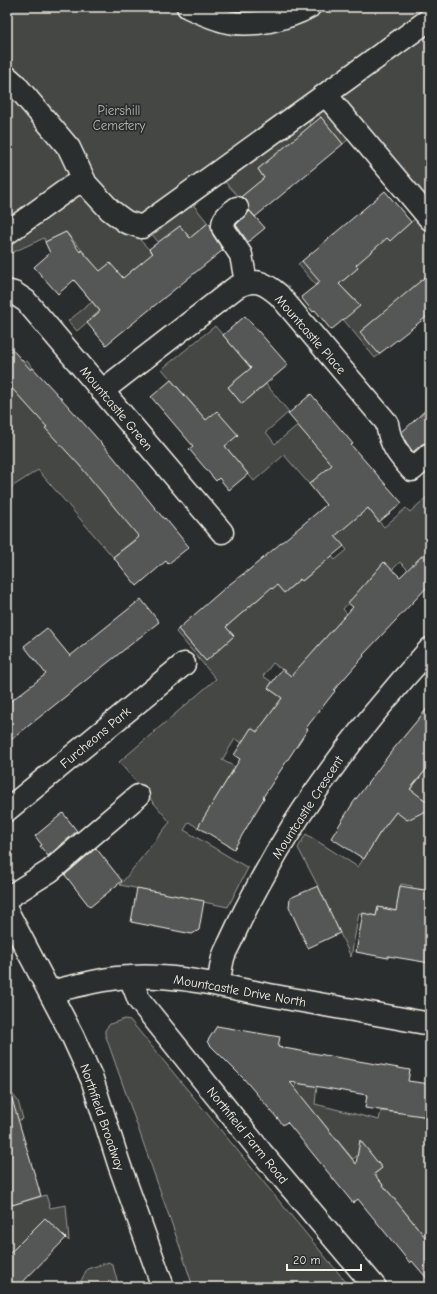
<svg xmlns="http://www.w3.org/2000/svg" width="437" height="1294" font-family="'Comic Neue',sans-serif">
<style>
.green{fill:#444645;stroke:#9c9c96}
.building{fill:#555756;stroke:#f4f1e8}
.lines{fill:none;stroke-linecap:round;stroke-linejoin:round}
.minor-casing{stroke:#f4f1e8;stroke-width:25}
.minor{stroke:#2a2d2e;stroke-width:22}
.labels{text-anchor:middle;stroke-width:3.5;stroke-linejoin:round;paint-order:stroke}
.park-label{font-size:13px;fill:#b6b5af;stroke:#2a2d2e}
.street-label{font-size:13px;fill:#f4f1e8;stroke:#2a2d2e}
</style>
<rect width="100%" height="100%" fill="#2a2d2e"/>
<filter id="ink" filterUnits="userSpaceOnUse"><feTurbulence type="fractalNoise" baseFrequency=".025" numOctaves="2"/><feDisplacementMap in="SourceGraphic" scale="8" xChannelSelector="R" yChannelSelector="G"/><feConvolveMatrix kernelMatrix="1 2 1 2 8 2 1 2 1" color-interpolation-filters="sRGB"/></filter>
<g filter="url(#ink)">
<!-- green -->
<path class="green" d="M 7,7 L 430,7 L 430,273 L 395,303 L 413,325 L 390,307 L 361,331 L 380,354 L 375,358 L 342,318 L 358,303 L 346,291 L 332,304 L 298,264 L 302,261 L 344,280 L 358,267 L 331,236 L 335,233 L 352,253 L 368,239 L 395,236 L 418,216 L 352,136 L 343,144 L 319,115 L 309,123 L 317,133 L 275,168 L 291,187 L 290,189 L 267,162 L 258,169 L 264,178 L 240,198 L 222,179 L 191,202 L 208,223 L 190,238 L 180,226 L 172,232 L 182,245 L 188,278 L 150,232 L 140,240 L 163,264 L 137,266 L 129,273 L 139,285 L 113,284 L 92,302 L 100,311 L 77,331 L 68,321 L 92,302 L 74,280 L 93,263 L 66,232 L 45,242 L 44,238 L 7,255 Z
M 215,326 L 251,368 L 228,387 L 242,404 L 266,384 L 289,412 L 266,432 L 275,444 L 320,406 L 333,465 L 309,484 L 284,455 L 254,481 L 225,446 L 206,420 L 162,369 Z
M 27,361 L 33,368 L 12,388 L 47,427 L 162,517 L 113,557 L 38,470 L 7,490 L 7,365 L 24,363 Z
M 337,473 L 384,527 L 406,508 L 410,512 L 430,494 L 430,548 L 408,570 L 400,562 L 386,576 L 378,569 L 366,582 L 374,589 L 348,603 L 343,609 L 347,614 L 315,649 L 295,679 L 273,663 L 263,676 L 272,682 L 268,688 L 282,698 L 261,727 L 242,743 L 235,739 L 222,760 L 235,767 L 198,828 L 189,822 L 184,830 L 248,868 L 228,907 L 120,885 L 170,822 L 119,762 L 216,679 L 176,632 L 178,629 L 206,661 L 234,636 L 226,627 L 262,596 L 243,574 L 247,570 L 248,571 L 253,567 L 272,589 L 277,585 L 284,593 L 296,583 L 289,575 L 294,571 L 302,581 L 312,573 L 323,546 L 335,560 L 347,550 L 335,536 L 340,532 L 321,509 L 326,505 Z
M 430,765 L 430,803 L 410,790 Z
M 414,806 L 430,817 L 430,891 L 419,889 L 416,901 L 410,900 L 412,886 L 401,884 L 396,911 L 378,907 L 376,916 L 359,913 L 351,957 L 318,886 L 298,848 L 306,834 L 358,867 L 382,830 L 396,812 Z
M 125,1019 L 130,1020 L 350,1287 L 193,1287 L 181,1250 L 105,1034 L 105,1030 L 110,1024 Z
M 296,1083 L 317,1086 L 315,1104 L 379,1120 L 381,1111 L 399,1113 L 401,1100 L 421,1116 L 430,1117 L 430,1243 L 380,1181 L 369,1179 L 382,1168 L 366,1148 L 353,1159 L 309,1106 L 292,1102 Z
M 10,1091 L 18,1101 L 23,1119 L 7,1124 L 7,1095 Z
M 7,1189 L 12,1205 L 46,1195 L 50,1208 L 66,1205 L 69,1241 L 45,1218 L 7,1256 Z
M 109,1262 L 113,1266 L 119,1287 L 78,1287 L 87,1269 Z"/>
<!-- building -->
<path class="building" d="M 321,117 L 343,144 L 255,217 L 249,210 L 247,201 L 242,196 L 264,178 L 258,169 Z
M 385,191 L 411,222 L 390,241 L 387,238 L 356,265 L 358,268 L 339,284 L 360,306 L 331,330 L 315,310 L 313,312 L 301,297 L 320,282 L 302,261 Z
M 250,211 L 265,228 L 248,242 L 236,225 Z
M 208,223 L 211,226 L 213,235 L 223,250 L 106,345 L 87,323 L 100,311 L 74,280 L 58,294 L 34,267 L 50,253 L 45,242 L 66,232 L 80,252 L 81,250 L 100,271 L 110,263 L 123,278 L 153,253 L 149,249 L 180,226 L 190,238 Z
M 430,273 L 430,314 L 379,354 L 360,332 Z
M 245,316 L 288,365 L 242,404 L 228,387 L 251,368 L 223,335 Z
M 7,344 L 31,370 L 33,368 L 69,407 L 111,454 L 164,519 L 165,518 L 189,547 L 168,564 L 166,561 L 137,586 L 113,557 L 139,537 L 80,466 L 45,428 L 47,427 L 7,383 Z
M 171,380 L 206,420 L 217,411 L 238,435 L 225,446 L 248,474 L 229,490 L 219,478 L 216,481 L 210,474 L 189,449 L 193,446 L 151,397 Z
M 311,394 L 353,444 L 351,445 L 402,503 L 379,522 L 368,508 L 335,536 L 344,546 L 302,581 L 300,579 L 284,593 L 277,585 L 272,589 L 271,588 L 226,627 L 234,636 L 206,661 L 178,629 L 226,587 L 243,574 L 243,575 L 326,505 L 309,484 L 332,465 L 288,414 Z
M 430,406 L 430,442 L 422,444 L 413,452 L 406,442 L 402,432 Z
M 430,548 L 430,584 L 363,655 L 364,656 L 334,690 L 335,691 L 306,728 L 308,729 L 263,797 L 264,798 L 234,849 L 198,827 L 240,759 L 234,755 L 251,728 L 257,732 L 282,698 L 268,688 L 282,669 L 291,676 L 353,607 L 348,603 L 384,562 L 400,577 Z
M 141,599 L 159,622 L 7,743 L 7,704 L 46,674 L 24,646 L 47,628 L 70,656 Z
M 430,705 L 430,765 L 410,789 L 430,804 L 430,809 L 407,820 L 396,812 L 379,834 L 364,859 L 331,838 L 353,803 L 391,752 Z
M 63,813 L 77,831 L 48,856 L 40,846 L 42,845 L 35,836 Z
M 96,848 L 122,881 L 90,907 L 65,875 Z
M 318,886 L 340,933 L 308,948 L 289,907 L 290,898 Z
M 400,886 L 430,891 L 430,901 L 426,927 L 430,927 L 430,963 L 388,956 L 388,958 L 356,952 L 363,913 L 376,916 L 378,907 L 396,911 Z
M 137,888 L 204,901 L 199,930 L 192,934 L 131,922 Z
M 217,1026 L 280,1037 L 278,1047 L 410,1070 L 408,1081 L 430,1084 L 430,1117 L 365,1108 L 367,1095 L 290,1082 L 356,1164 L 360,1140 L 382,1168 L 374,1174 L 430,1243 L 430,1282 L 412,1261 L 410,1263 L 358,1199 L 353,1203 L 287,1122 L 283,1125 L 244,1079 L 207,1042 Z
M 12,1099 L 41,1196 L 12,1205 L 7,1189 L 7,1100 Z
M 45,1218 L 66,1238 L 18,1287 L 7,1287 L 7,1256 Z"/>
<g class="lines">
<defs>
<path id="minor" d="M 188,7 C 201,13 214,19 228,22 C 252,27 288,19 309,7
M 7,77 L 15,84 L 69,148 L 86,184
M 326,95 L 430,219
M 237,208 C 230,213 222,218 223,228 L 241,255 L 246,282
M 7,233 L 75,184 L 86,184 L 110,210 L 126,222 L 142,227 L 430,19
M 7,291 L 14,293 L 26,301 L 222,532
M 102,391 L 235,288 C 254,277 264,282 279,295 L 387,423 C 390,445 398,454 412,470 L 430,454
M 7,810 L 184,664
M 7,898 L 50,871 L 138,796
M 7,911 L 72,1035 L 92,1079 L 119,1164 L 163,1287
M 130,977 L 139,1000 L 261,1152 L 375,1287
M 218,985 C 220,976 221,966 223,958 C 225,951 229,945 232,938 C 240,920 249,902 259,884 C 305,798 364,721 430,649
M 50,992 C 76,986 103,978 130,977 C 175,974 216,985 259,993 C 316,1004 373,1013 430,1024"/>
</defs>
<!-- minor casing -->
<use href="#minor" class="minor-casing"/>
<!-- minor -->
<use href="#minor" class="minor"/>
</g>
</g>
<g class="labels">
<!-- park labels -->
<g class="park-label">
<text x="119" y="115">Piershill<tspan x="119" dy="15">Cemetery</tspan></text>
</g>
<!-- street labels -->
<g class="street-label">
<text transform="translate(311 334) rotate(49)" y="5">Mountcastle Place</text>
<text transform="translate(117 408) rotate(50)" y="5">Mountcastle Green</text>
<text transform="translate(95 737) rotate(-40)" y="5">Furcheons Park</text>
<text transform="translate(307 807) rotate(-57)" y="5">Mountcastle Crescent</text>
<text transform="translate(240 990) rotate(10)" y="5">Mountcastle Drive North</text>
<text transform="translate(103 1117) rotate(71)" y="5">Northfield Broadway</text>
<text transform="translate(248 1135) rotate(51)" y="5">Northfield Farm Road</text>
</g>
</g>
<!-- margin -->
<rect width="437" height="1294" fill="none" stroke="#2a2d2e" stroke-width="24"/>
<rect x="12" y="12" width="413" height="1270" fill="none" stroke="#f4f1e8" stroke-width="1.5" filter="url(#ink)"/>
<!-- scale -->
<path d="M287 1264v6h74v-6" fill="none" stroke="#f4f1e8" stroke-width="2"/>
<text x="293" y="1264" font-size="12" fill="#f4f1e8" stroke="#2a2d2e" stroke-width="3" paint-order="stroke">20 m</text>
</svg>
